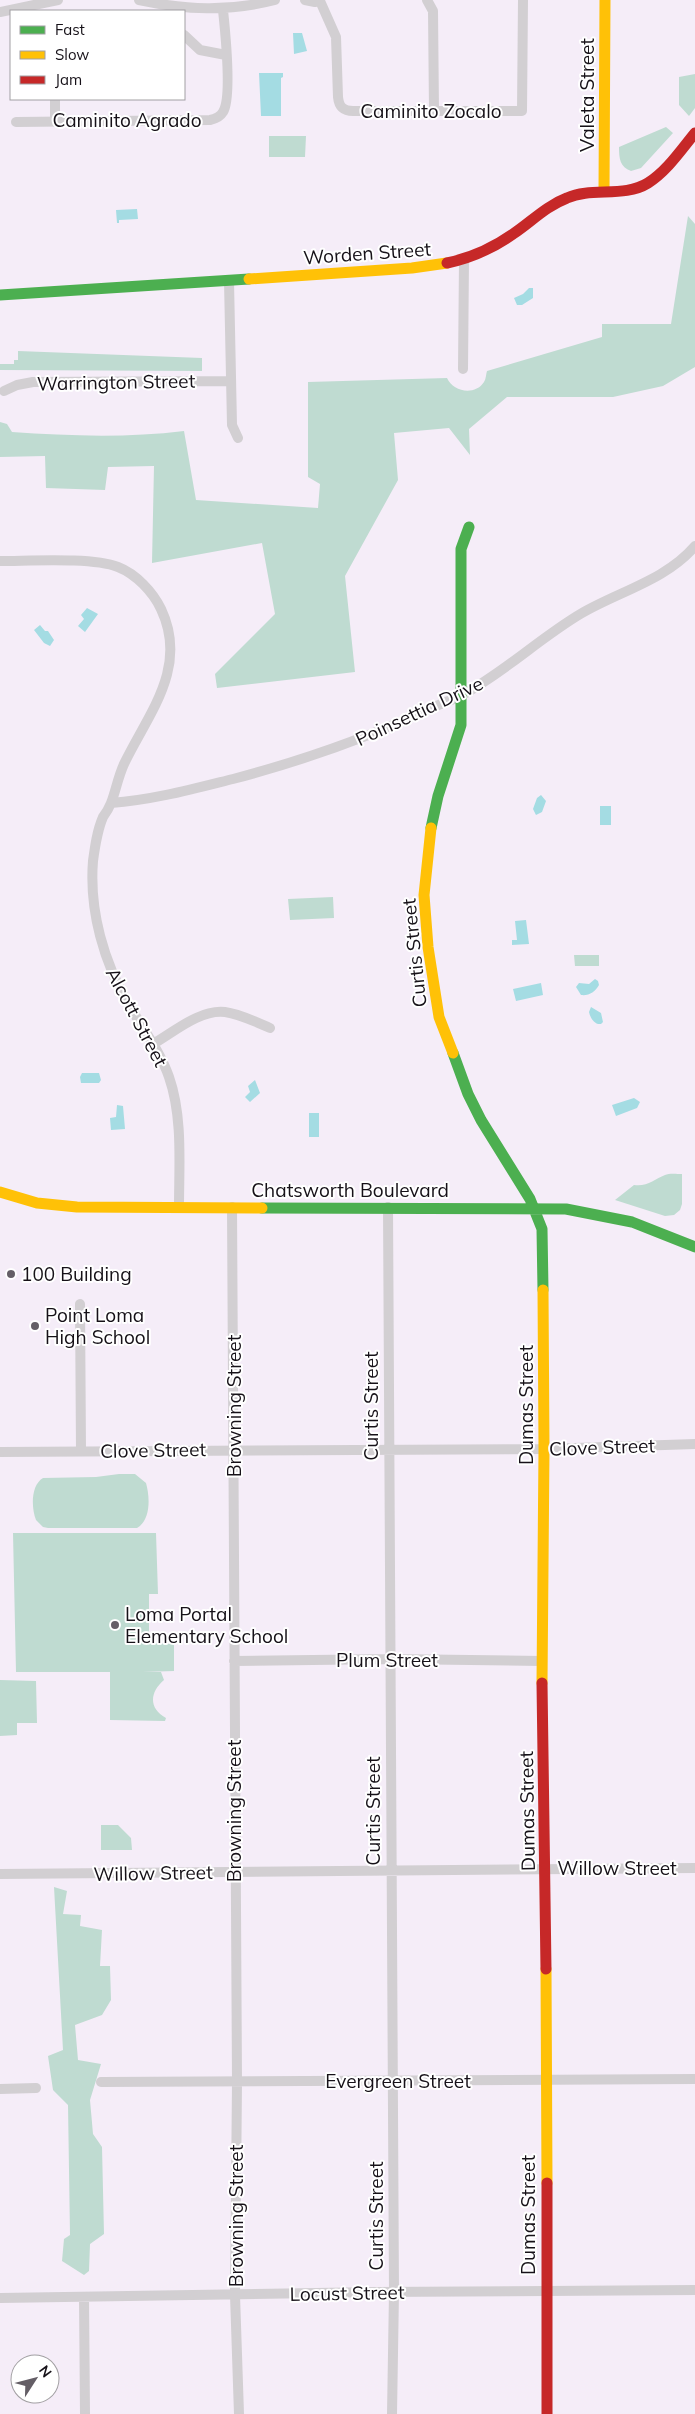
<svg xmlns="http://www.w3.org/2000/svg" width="695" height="2414" font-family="Mulish,sans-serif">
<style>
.green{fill:#bfdbd1}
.water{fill:#a4dce3}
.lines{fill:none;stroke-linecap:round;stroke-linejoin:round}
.street{stroke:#d2cfd2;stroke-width:10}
.fast{stroke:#4caf50;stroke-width:11}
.slow{stroke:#ffc107;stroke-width:11}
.jam{stroke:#c62828;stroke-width:11}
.poi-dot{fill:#645e66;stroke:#fff;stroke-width:2}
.labels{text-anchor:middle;stroke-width:4;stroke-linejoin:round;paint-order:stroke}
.street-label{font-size:19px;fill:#161118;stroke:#fff}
.poi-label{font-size:19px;fill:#161118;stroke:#fff;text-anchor:start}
</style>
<rect width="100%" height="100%" fill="#f5edf8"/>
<!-- green -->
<path class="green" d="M 695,74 L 695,108 L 689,116 L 679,105 L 679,77 Z
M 666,127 L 673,133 L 641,168 L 631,171 C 620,167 619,159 619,147 Z
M 269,136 L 306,136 L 305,157 L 269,157 Z
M 688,216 L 695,224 L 695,367 L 663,386 L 613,397 L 507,397 L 469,429 L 470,455 L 449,428 L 394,433 L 398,480 L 345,576 L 355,672 L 217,688 L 215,674 L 275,614 L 262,543 L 152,563 L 154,466 L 108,467 L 105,490 L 46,488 L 45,456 L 0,457 L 0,422 L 7,424 L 12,432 C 69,436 127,438 184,431 L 196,500 L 318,508 L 320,484 L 308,477 L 308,382 L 447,378 C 453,392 475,396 484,382 C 486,379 486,374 487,371 L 602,337 L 602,324 L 671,324 Z
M 18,351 L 202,358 L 202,371 L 0,370 L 0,364 L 14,364 L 14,360 L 18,360 Z
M 333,897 L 334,918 L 290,920 L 288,899 Z
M 574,955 L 599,955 L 599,966 L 575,966 Z
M 682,1174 L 682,1204 L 680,1210 L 674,1215 L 665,1216 L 615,1200 L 634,1185 C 647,1187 655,1179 665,1175 C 669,1173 677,1174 682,1174 Z
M 119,1474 L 135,1474 L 146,1483 C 150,1497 151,1520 137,1528 L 48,1528 L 43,1527 L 36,1520 C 31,1507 31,1485 43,1478 L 96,1477 Z
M 13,1533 L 156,1533 L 158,1594 L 149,1594 L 149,1643 L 174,1644 L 174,1671 L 143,1672 L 161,1672 L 164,1680 C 150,1692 148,1708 166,1718 L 165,1721 L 110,1720 L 110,1672 L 16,1672 Z
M 0,1680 L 36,1681 L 37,1723 L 17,1723 L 17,1735 L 0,1736 Z
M 101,1825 L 118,1825 L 131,1838 L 132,1850 L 101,1850 Z
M 54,1887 L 67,1891 L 63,1914 L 81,1915 L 80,1926 L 102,1930 L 100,1966 L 110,1966 L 111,2000 L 102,2015 L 75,2025 L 78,2060 L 101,2064 L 90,2100 L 93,2134 L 102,2147 L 104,2234 L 90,2244 L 89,2271 L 84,2275 L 62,2261 L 64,2239 L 70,2235 L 68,2105 L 53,2090 L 48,2056 L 63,2050 Z"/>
<!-- water -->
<path class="water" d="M 293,33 L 302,33 L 307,51 L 294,54 Z
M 259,73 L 283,73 L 283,77 L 281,78 L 281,116 L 261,116 Z
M 137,209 L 138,219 L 119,220 L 119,223 L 117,223 L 116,210 Z
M 529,288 L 533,288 L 533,298 L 522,305 L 517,305 L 514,298 L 523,294 Z
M 87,608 L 98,614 L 85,632 L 78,626 L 84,619 L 81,615 Z
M 40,625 L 45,631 L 48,631 L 54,640 L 50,646 L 44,643 L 34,630 Z
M 541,795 L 546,801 L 542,812 L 536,815 L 533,809 L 537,798 Z
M 600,806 L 611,806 L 611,825 L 600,825 Z
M 526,920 L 529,944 L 512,945 L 512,940 L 517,940 L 515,921 Z
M 595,979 L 598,981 L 599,985 C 595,992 589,996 581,995 L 576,987 L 579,983 L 589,984 Z
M 541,983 L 543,995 L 516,1001 L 513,989 Z
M 591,1007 L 601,1013 L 603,1022 L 601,1024 C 594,1025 590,1017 589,1012 Z
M 82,1073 L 99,1073 L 101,1080 L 99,1083 L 81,1083 L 80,1077 Z
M 255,1080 L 260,1093 L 250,1102 L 245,1097 L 250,1092 L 248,1086 Z
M 634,1098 L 640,1102 L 637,1108 L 616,1116 L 612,1105 Z
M 117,1105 L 123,1106 L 125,1129 L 111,1130 L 110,1118 L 116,1117 Z
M 309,1113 L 319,1113 L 319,1137 L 309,1137 Z"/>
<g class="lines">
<!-- street -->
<path class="street" d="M 139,0 C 186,10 228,12 275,0
M 305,0 L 315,2 L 320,0
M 427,0 L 433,11 L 434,111
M 320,1 L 336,37 L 338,97 C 339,107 343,111 353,111 L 522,111 L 523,0
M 0,12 L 58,0
M 184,35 L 200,50 L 226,55
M 55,120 L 55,99
M 16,122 L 210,120 C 215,119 220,117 223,112 C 232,98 225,29 223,10
M 229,281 L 232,425 L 238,438
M 463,369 L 464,260
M 4,391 L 17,385 L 33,382 L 231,381
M 0,561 C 30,561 92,557 118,567 C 136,574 153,592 161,609 C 189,668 148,714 124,764 C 118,777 116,790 111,803 C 109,808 106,813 103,817 C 97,831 95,846 93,861 C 89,911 104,963 129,1005 C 143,1029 160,1051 169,1077 C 183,1117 179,1165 179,1207
M 111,803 C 153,800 193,789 233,779 C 301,761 365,739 429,709 C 440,704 453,700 464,694 C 506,671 541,637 582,613 C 620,591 666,580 695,546
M 153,1044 C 174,1032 200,1009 225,1012 C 240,1014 256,1022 270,1028
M 232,1207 L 237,2082 L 235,2295 L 239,2414
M 388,1207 L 394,2292 L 392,2414
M 80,1304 L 81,1451
M 0,1452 L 544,1449 L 695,1444
M 234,1661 L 391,1659 L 541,1661
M 0,1874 L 695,1868
M 101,2082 L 695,2079
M 0,2089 L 36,2088
M 84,2297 L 85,2414
M 0,2298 L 377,2292 L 695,2290"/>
<!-- fast -->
<path class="fast" d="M 0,295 L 249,279
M 431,828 L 438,796 L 461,725 L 461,549 L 469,527
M 453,1053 L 468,1094 L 481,1120 L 530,1199 L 542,1229 L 543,1290
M 262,1208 L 566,1209 L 632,1222 L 695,1247"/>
<!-- slow -->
<path class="slow" d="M 604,190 L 605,0
M 249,279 L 412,268 L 447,263
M 431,828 L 424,895 L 428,947 L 439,1017 L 453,1053
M 0,1192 L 37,1203 L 77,1207 L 262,1208
M 542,1683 L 544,1449 L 543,1290
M 546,1969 L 547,2183"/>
<!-- jam -->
<path class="jam" d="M 447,263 C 471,258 493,248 513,234 C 531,222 546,206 567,198 C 592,187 624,198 648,183 C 667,171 681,150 695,133
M 542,1683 L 546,1969
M 547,2183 L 547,2414"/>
</g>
<!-- markers -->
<g class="poi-dot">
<circle cx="11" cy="1274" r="5"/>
<circle cx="35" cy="1326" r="5"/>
<circle cx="115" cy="1625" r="5"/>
</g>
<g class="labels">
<!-- street labels -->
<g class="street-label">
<text transform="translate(587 95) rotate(-90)" y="7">Valeta Street</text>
<text x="431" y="118">Caminito Zocalo</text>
<text x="127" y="127">Caminito Agrado</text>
<text transform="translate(367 253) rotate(-4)" y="7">Worden Street</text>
<text transform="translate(116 382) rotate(-1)" y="7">Warrington Street</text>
<text transform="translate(419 711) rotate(-25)" y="7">Poinsettia Drive</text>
<text transform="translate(414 953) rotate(-96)" y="7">Curtis Street</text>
<text transform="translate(137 1017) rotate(62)" y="7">Alcott Street</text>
<text x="350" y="1197">Chatsworth Boulevard</text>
<text transform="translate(526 1405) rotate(-90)" y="7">Dumas Street</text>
<text transform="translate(234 1406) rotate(-90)" y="7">Browning Street</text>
<text transform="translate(371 1406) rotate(-90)" y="7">Curtis Street</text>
<text transform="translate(602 1447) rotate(-2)" y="7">Clove Street</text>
<text transform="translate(153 1450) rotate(-1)" y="7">Clove Street</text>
<text x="387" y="1667">Plum Street</text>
<text transform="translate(234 1811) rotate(-90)" y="7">Browning Street</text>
<text transform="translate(373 1811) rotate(-90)" y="7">Curtis Street</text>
<text transform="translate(527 1811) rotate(-91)" y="7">Dumas Street</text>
<text x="617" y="1875">Willow Street</text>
<text transform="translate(153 1873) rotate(-1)" y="7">Willow Street</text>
<text x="398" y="2088">Evergreen Street</text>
<text transform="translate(528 2215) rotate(-90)" y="7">Dumas Street</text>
<text transform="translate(236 2216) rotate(-90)" y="7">Browning Street</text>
<text transform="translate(376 2216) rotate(-90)" y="7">Curtis Street</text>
<text transform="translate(347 2293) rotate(-1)" y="7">Locust Street</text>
</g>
<!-- poi labels -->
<g class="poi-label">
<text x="21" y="1281">100 Building</text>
<text x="45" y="1322">Point Loma<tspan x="45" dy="22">High School</tspan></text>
<text x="125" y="1621">Loma Portal<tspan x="125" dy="22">Elementary School</tspan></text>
</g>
</g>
<!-- legend -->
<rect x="10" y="10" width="175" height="90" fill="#ffffff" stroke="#a2a0a3"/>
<rect x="20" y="26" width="25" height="8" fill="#4caf50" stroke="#a2a0a3"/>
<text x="55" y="35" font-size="15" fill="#161118">Fast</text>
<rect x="20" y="51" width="25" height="8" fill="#ffc107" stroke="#a2a0a3"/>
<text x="55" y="60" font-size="15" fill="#161118">Slow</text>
<rect x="20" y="76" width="25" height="8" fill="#c62828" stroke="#a2a0a3"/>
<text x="55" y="85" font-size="15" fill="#161118">Jam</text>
<!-- north arrow -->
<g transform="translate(35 2379) rotate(54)"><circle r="24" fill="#ffffff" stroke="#a2a0a3"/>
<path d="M0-4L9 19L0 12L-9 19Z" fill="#645e66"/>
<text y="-8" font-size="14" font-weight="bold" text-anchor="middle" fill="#161118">N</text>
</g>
</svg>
